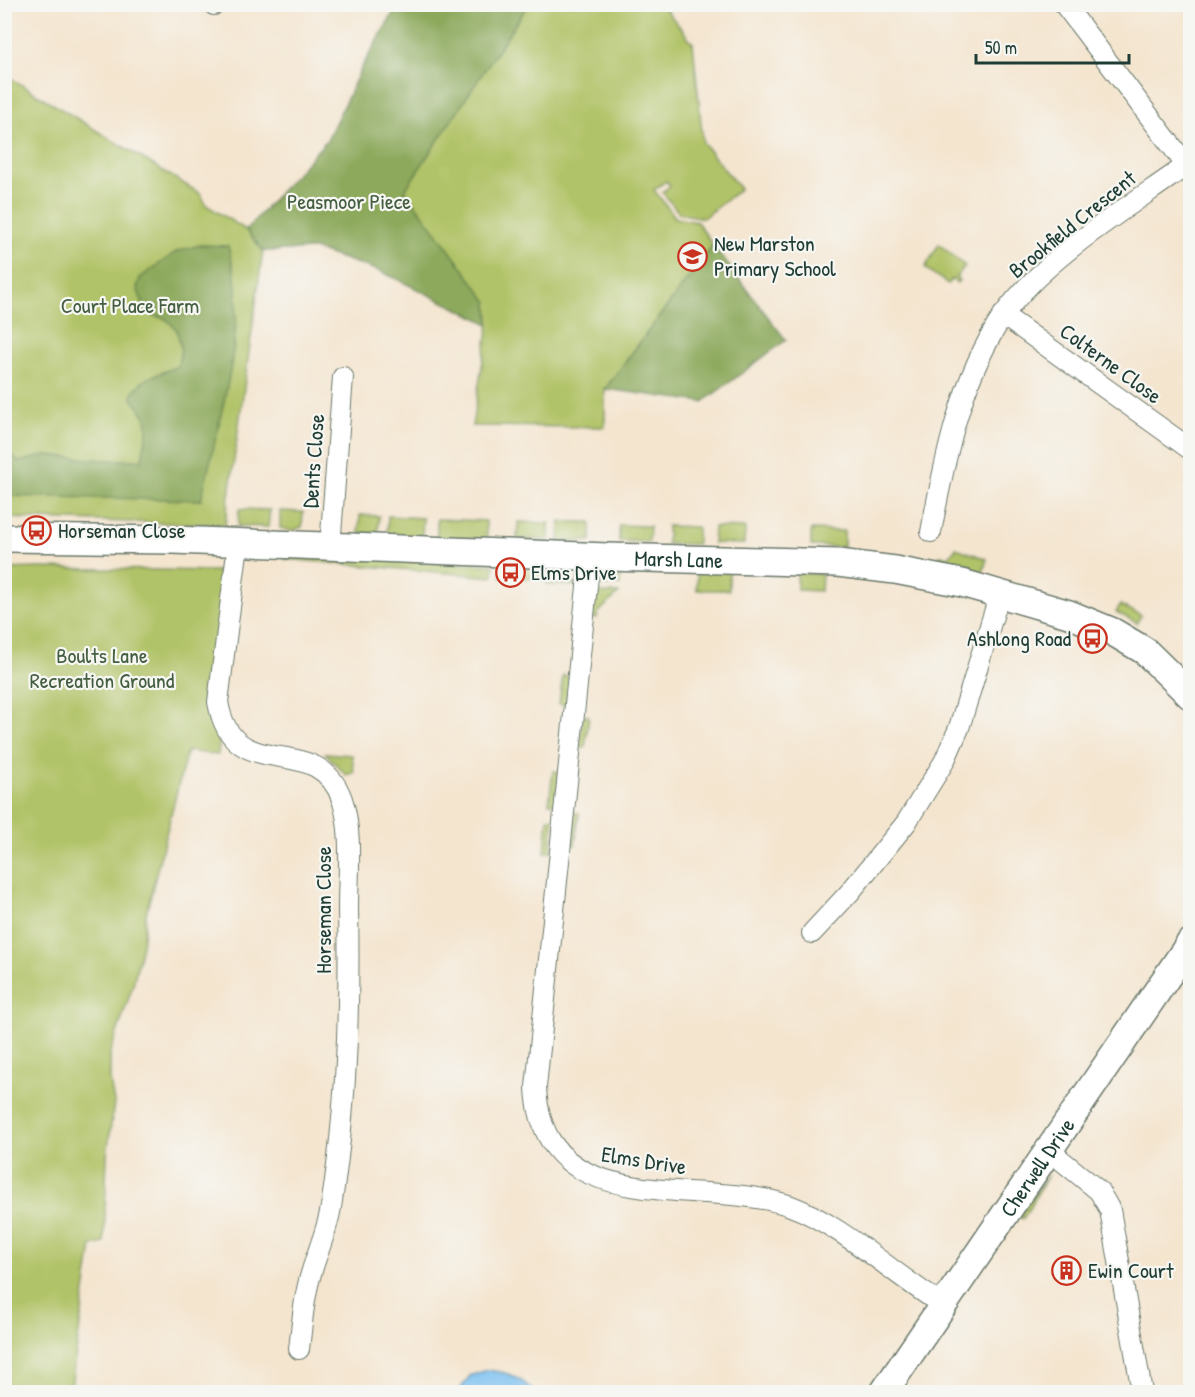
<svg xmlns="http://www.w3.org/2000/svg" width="1195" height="1397" font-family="'Patrick Hand',sans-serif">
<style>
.green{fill:#b1c367;stroke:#68804e;stroke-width:1.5}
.forest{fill:#8ca95c;stroke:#567348;stroke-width:1.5}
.water{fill:#79c0f1;stroke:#4c7e92;stroke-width:1.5}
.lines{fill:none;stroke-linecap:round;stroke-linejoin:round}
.minor-casing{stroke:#6a786a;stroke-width:22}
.secondary-casing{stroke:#6a786a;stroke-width:30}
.minor{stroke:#fff;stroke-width:20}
.secondary{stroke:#fff;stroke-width:27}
.labels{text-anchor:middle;stroke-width:4.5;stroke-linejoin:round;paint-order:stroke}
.park-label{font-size:22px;fill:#445e41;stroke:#f6f6f2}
.street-label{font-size:22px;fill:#1f3d34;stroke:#f6f6f2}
.poi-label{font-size:22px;fill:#1f3d34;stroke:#f6f6f2;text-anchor:start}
</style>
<rect width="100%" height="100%" fill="#f6f6f2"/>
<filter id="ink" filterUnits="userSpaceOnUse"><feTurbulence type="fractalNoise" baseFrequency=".0167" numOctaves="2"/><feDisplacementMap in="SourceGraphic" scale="12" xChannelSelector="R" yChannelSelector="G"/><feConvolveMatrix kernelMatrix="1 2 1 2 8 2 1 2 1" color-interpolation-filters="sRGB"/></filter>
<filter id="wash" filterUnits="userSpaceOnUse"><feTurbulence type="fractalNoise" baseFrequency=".008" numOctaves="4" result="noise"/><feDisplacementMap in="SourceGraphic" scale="24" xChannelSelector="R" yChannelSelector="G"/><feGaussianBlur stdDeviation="1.35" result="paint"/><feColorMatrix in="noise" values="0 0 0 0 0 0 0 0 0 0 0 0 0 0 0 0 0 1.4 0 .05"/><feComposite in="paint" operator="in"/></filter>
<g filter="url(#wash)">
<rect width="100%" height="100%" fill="#f4e5cf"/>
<!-- green -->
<path class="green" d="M 398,5 L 662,5 L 693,43 L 703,143 L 740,189 L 703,218 L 679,213 L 662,192 L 670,186 L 666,181 L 654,190 L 676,218 L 697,222 L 713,245 L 605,389 L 605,427 L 472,426 L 489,324 L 488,302 L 380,271 L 314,249 L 263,251 L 225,525 L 5,518 L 4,74 L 201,194 L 206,205 L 246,230 L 327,140 L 362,67 Z
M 939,244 L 965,266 L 956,277 L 959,280 L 957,283 L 952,279 L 948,284 L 925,268 Z
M 239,509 L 270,510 L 268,527 L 238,526 Z
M 280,511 L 303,512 L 302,527 L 292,531 L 280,528 Z
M 360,515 L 379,516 L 378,534 L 359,533 Z
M 388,516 L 423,518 L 422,537 L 387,535 Z
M 437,519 L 486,521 L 487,539 L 437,538 Z
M 518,522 L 549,523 L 549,540 L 517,539 Z
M 560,522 L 591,522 L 591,541 L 559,541 Z
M 619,525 L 650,526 L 649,542 L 619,541 Z
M 667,526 L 697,527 L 697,544 L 667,544 Z
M 714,527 L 745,528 L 744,544 L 713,543 Z
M 811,530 L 844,531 L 844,547 L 811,546 Z
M 956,548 L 987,559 L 983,572 L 938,561 L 940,555 L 949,557 Z
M 286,555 L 494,565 L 493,577 L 285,559 Z
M 503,565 L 566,568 L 574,585 L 549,585 L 543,580 L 534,578 L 501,578 Z
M 39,568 L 218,571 L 220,588 L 223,589 L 211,701 L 214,721 L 220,735 L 218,755 L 187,751 L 146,914 L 142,945 L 133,985 L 110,1054 L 110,1079 L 114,1103 L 107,1155 L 104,1243 L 92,1246 L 70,1392 L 5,1392 L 4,569 Z
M 621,568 L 620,585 L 597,585 L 601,570 Z
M 697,570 L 729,571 L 729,590 L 697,590 Z
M 797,573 L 822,574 L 821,591 L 797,590 Z
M 594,593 L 619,593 L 598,613 L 597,618 L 591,618 Z
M 1120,605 L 1141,615 L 1137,623 L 1116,612 Z
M 563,675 L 570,677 L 566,706 L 559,704 Z
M 583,715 L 589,716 L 585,748 L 579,747 Z
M 325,753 L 352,755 L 354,773 L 346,775 Z
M 553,771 L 559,772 L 556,804 L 549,803 Z
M 573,812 L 579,813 L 575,845 L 569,845 Z
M 548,818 L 554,818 L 551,852 L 545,852 Z
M 1048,1175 L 1023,1219 L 1018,1216 Z"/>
<!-- forest -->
<path class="forest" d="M 398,5 L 528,5 L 405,190 L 488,302 L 489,324 L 380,271 L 314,249 L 263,251 L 246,230 L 327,140 L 362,67 Z
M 200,245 L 228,246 C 230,256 234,267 235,278 C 244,340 215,438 201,500 L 5,496 L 5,449 L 19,462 L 46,455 L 103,460 L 142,460 C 146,429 156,425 132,399 L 133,391 L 146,379 L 178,366 L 181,349 L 177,330 L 166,319 L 151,315 L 145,309 L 137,288 L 140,278 L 176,252 Z
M 713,245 L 786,340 L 703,402 L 605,389 Z"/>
<!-- water -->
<path class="water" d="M 487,1370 C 508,1372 520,1377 534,1392 L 458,1392 L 470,1376 Z"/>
</g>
<g filter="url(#ink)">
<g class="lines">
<defs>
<path id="minor" d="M 1064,4 L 1190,170
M 214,5 L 214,4
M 1003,315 L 1190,449
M 931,532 C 945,458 960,380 1003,316 C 1042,259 1130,206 1187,165
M 238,544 L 218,702 C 233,789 316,727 342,799 C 353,832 348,874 348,908 C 350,1007 347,1110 331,1207 C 327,1233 315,1256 309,1281 C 303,1303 302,1326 299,1349
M 330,547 L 343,377
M 590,557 L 536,1087 C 542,1224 703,1175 791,1206 C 840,1224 897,1277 943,1305
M 812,933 L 850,892 L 906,823 L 944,762 L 959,728 L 1000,593
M 1050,1151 L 1099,1191 L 1110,1210 L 1142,1392"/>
<g id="secondary">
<path id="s1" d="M 4,538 L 173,540 L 607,557 L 838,563 L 895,570 L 962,583 L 1069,614 L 1113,632 L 1145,651 L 1190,695"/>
<path id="s2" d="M 884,1392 L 1190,943"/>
</g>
</defs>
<!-- minor casing -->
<use href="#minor" class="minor-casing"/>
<!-- secondary casing -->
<use href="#secondary" class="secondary-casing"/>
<!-- minor -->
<use href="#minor" class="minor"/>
<!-- secondary -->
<use href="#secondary" class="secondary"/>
</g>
</g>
<!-- icons -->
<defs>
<symbol id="school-ring" viewBox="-11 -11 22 22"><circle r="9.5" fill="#f6f6f2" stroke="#c8321e" stroke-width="1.5"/><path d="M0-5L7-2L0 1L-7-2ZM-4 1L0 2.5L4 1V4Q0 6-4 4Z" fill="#c8321e"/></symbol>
<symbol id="bus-ring" viewBox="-11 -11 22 22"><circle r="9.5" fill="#f6f6f2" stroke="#c8321e" stroke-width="1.5"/><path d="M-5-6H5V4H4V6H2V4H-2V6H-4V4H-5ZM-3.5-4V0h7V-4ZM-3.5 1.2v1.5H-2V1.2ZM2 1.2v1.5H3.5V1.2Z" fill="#c8321e"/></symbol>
<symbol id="building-ring" viewBox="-11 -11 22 22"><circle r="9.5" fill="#f6f6f2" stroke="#c8321e" stroke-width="1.5"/><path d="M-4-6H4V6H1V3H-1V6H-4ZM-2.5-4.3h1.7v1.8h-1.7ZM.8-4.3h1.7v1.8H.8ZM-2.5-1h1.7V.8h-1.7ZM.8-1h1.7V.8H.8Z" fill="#c8321e"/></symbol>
</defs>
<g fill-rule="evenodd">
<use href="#school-ring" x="676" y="240" width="33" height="33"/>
<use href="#bus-ring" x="20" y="514" width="33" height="33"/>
<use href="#bus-ring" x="494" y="556" width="33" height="33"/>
<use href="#bus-ring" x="1076" y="622" width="33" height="33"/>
<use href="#building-ring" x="1050" y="1254" width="33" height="33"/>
</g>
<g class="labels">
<!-- park labels -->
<g class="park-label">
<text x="349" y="209">Peasmoor Piece</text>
<text x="130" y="313">Court Place Farm</text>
<text x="102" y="663">Boults Lane<tspan x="102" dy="25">Recreation Ground</tspan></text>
</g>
<!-- street labels -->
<g class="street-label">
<text transform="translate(1072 224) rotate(-39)" y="8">Brookfield Crescent</text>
<text transform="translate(1111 363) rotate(36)" y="8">Colterne Close</text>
<text transform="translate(313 461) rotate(-86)" y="8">Dents Close</text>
<text dy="8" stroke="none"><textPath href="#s1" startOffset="675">Marsh Lane</textPath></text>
<text transform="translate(323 910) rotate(-90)" y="8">Horseman Close</text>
<text transform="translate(644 1160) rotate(9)" y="8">Elms Drive</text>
<text dy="8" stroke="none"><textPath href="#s2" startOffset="272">Cherwell Drive</textPath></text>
</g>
<!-- poi labels -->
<g class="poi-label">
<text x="714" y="251">New Marston<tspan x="714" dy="25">Primary School</tspan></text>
<text x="58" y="538">Horseman Close</text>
<text x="531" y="580">Elms Drive</text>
<text x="1071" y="646" text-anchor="end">Ashlong Road</text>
<text x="1088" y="1278">Ewin Court</text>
</g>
</g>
<!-- margin -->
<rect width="1195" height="1397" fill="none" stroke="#f6f6f2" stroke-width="24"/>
<!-- scale -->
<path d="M976 54v9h153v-9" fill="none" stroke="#1f3d34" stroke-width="3"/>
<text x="985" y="54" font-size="18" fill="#1f3d34" stroke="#f6f6f2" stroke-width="4.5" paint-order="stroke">50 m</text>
</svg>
